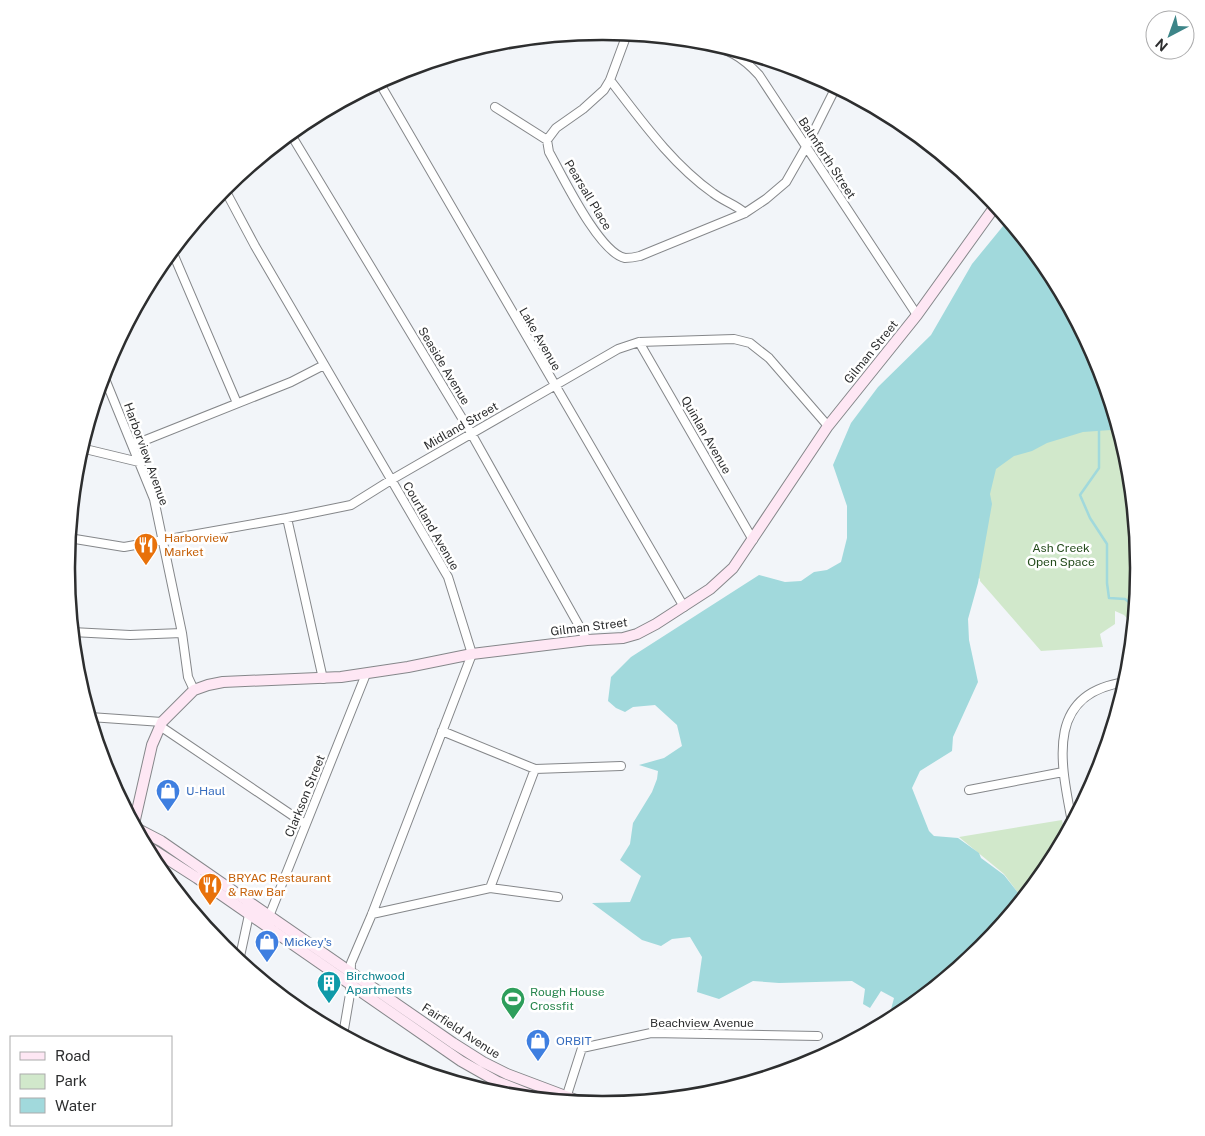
<svg xmlns="http://www.w3.org/2000/svg" width="1205" height="1136" font-family="'Public Sans',sans-serif">
<style>
.green{fill:#d1e8cb}
.water{fill:#a1d9dc}
.lines{fill:none;stroke-linecap:round;stroke-linejoin:round}
.stream{stroke:#a1d9dc;stroke-width:2.5}
.street-casing{stroke:#85878a;stroke-width:10}
.secondary-casing{stroke:#85878a;stroke-width:12}
.street{stroke:#fff;stroke-width:8}
.secondary{stroke:#fee7f4;stroke-width:10}
.labels{text-anchor:middle;stroke-width:5;stroke-linejoin:round;paint-order:stroke}
.street-label{font-size:12px;fill:#2d2e2f;stroke:#fff}
.food-label{font-size:12px;fill:#c56008;stroke:#fff;text-anchor:start}
.park-label{font-size:12px;fill:#254c1d;stroke:#fff}
.shop-label{font-size:12px;fill:#366cbe;stroke:#fff;text-anchor:start}
.culture-label{font-size:12px;fill:#0d838f;stroke:#fff;text-anchor:start}
.leisure-label{font-size:12px;fill:#27864d;stroke:#fff;text-anchor:start}
.rim{fill:none;stroke:#2d2e2f;stroke-width:2.5}
</style>
<rect width="100%" height="100%" fill="#f2f5f9"/>
<!-- green -->
<path class="green" d="M 1113,412 L 1129,464 L 1139,568 L 1134,626 L 1124,615 L 1115,611 L 1115,624 L 1100,634 L 1103,647 L 1041,651 L 980,581 L 980,579 L 972,572 L 993,464 Z
M 1062,820 L 1065,836 L 1049,866 L 1028,891 L 1019,894 L 1004,874 L 959,837 Z"/>
<!-- water -->
<path class="water" d="M 1008,220 L 1049,270 L 1098,363 L 1117,425 L 1111,430 L 1083,432 L 1047,443 L 1032,451 L 1014,456 L 996,469 L 990,494 L 992,504 L 978,583 L 968,619 L 969,640 L 978,682 L 953,737 L 952,751 L 920,771 L 912,788 L 929,831 L 934,836 L 958,838 L 979,853 L 981,858 L 1004,875 L 1019,894 L 1028,892 L 982,948 L 900,1014 L 888,1021 L 894,998 L 881,991 L 870,1008 L 863,1004 L 865,989 L 852,981 L 779,983 L 753,981 L 719,999 L 697,992 L 702,957 L 690,937 L 672,939 L 661,946 L 642,940 L 592,903 L 630,902 L 641,876 L 620,860 L 630,844 L 633,823 L 652,792 L 657,779 L 658,771 L 639,765 L 664,758 L 682,746 L 677,725 L 655,705 L 633,707 L 625,712 L 616,708 L 608,701 L 611,677 L 631,657 L 759,575 L 785,582 L 801,581 L 814,572 L 827,570 L 841,562 L 847,538 L 847,506 L 833,465 L 851,423 L 878,387 L 931,335 L 972,264 Z"/>
<g class="lines">
<!-- stream -->
<path class="stream" d="M 1099,429 L 1099,468 L 1080,495 L 1090,518 L 1107,544 L 1107,583 L 1109,598 L 1125,599 L 1135,607"/>
<defs>
<path id="street" d="M 627,34 L 610,80 L 604,90 L 583,109 L 556,128 L 547,140 L 549,152 C 562,175 599,253 625,258 C 629,258 636,257 640,256 L 745,213 L 766,199 L 786,182 L 806,147 L 836,87
M 695,40 C 725,50 737,51 759,75 L 917,315
M 610,80 C 641,120 671,163 713,193 C 723,201 735,204 745,213
M 379,82 L 684,607
M 495,107 L 547,140
M 290,133 L 471,433 L 587,640
M 224,188 L 255,246 L 448,577 L 472,654 L 372,914 L 351,963 L 350,994 L 343,1035
M 172,251 L 237,403
M 639,342 L 753,540
M 103,374 L 154,499 L 182,633 L 188,677 L 194,690
M 133,445 L 291,382 L 324,365
M 81,448 L 139,462
M 287,518 L 323,679
M 69,538 L 124,547 L 287,518 L 351,505 L 391,480 L 554,386 L 618,349 L 639,342 L 734,339 L 750,343 L 769,358 L 828,426
M 72,632 L 130,635 L 182,633
M 90,717 L 162,722
M 160,726 L 305,824
M 442,731 L 535,769 L 621,766
M 969,790 L 1063,772
M 1072,822 C 1061,764 1044,693 1126,682
M 490,888 L 535,769
M 372,914 L 490,888 L 558,897
M 268,919 L 366,674
M 239,961 L 250,910
M 565,1101 L 582,1048 L 651,1033 L 818,1036"/>
<path id="secondary" d="M 134,824 L 152,745 L 162,722 L 194,690 L 208,685 L 223,682 L 341,677 L 408,667 L 472,654 L 587,640 L 623,638 L 637,634 L 656,624 L 710,589 L 733,568 L 828,426 L 917,315 L 996,205
M 136,828 L 161,841 L 453,1043 L 483,1062 L 507,1074 L 584,1103
M 144,844 L 197,878 L 461,1061 L 498,1082 L 541,1099"/>
</defs>
<!-- street casing -->
<use href="#street" class="street-casing"/>
<!-- secondary casing -->
<use href="#secondary" class="secondary-casing"/>
<!-- street -->
<use href="#street" class="street"/>
<!-- secondary -->
<use href="#secondary" class="secondary"/>
</g>
<!-- icons -->
<defs>
<symbol id="restaurant-pin" viewBox="-11 -11 22 30"><path d="M0 17L-7.5 6A9.5 9.5 0 1 1 7.5 6Z" fill="#e8710a" stroke="#fff"/><path d="M-5-6h1v4h1v-4h1v4h1v-4h1v5L-1.5 .5V6h-2V.5L-5-1ZM5-6V6H3V1.5H1.5Q1.5-4 5-6Z" fill="#fff"/></symbol>
<symbol id="shop-pin" viewBox="-11 -11 22 30"><path d="M0 17L-7.5 6A9.5 9.5 0 1 1 7.5 6Z" fill="#3f7fe0" stroke="#fff"/><path d="M-5-2.5h2.3a2.7 3.5 0 0 1 5.4 0H5L5.5 6h-11ZM-1.5-2.5h3a1.5 2.3 0 0 0-3 0Z" fill="#fff"/></symbol>
<symbol id="building-pin" viewBox="-11 -11 22 30"><path d="M0 17L-7.5 6A9.5 9.5 0 1 1 7.5 6Z" fill="#0f9aa8" stroke="#fff"/><path d="M-4-6H4V6H1V3H-1V6H-4ZM-2.5-4.3h1.7v1.8h-1.7ZM.8-4.3h1.7v1.8H.8ZM-2.5-1h1.7V.8h-1.7ZM.8-1h1.7V.8H.8Z" fill="#fff"/></symbol>
<symbol id="stadium-pin" viewBox="-11 -11 22 30"><path d="M0 17L-7.5 6A9.5 9.5 0 1 1 7.5 6Z" fill="#2e9e5b" stroke="#fff"/><path d="M0-5a6.5 5 0 1 0 0 10a6.5 5 0 1 0 0-10ZM-3.5-1.8h7v3.6h-7Z" fill="#fff"/></symbol>
</defs>
<g fill-rule="evenodd">
<use href="#restaurant-pin" x="132" y="531" width="28" height="38"/>
<use href="#shop-pin" x="154" y="777" width="28" height="38"/>
<use href="#restaurant-pin" x="196" y="871" width="28" height="38"/>
<use href="#shop-pin" x="253" y="928" width="28" height="38"/>
<use href="#building-pin" x="315" y="969" width="28" height="38"/>
<use href="#stadium-pin" x="499" y="985" width="28" height="38"/>
<use href="#shop-pin" x="524" y="1027" width="28" height="38"/>
</g>
<g class="labels">
<!-- street labels -->
<g class="street-label">
<text transform="translate(827 158) rotate(57)" y="4">Balmforth Street</text>
<text transform="translate(588 195) rotate(59)" y="4">Pearsall Place</text>
<text transform="translate(540 339) rotate(60)" y="4">Lake Avenue</text>
<text transform="translate(871 352) rotate(-51)" y="4">Gilman Street</text>
<text transform="translate(444 366) rotate(59)" y="4">Seaside Avenue</text>
<text transform="translate(461 426) rotate(-30)" y="4">Midland Street</text>
<text transform="translate(706 435) rotate(60)" y="4">Quinlan Avenue</text>
<text transform="translate(146 454) rotate(70)" y="4">Harborview Avenue</text>
<text transform="translate(431 526) rotate(60)" y="4">Courtland Avenue</text>
<text transform="translate(589 627) rotate(-7)" y="4">Gilman Street</text>
<text transform="translate(305 796) rotate(-68)" y="4">Clarkson Street</text>
<text x="702" y="1027">Beachview Avenue</text>
<text transform="translate(461 1031) rotate(33)" y="4">Fairfield Avenue</text>
</g>
<!-- food labels -->
<g class="food-label">
<text x="164" y="542">Harborview<tspan x="164" dy="14">Market</tspan></text>
<text x="228" y="882">BRYAC Restaurant<tspan x="228" dy="14">&amp; Raw Bar</tspan></text>
</g>
<!-- park labels -->
<g class="park-label">
<text x="1061" y="552">Ash Creek<tspan x="1061" dy="14">Open Space</tspan></text>
</g>
<!-- shop labels -->
<g class="shop-label">
<text x="186" y="795">U-Haul</text>
<text x="284" y="946">Mickey's</text>
<text x="556" y="1045">ORBIT</text>
</g>
<!-- culture labels -->
<g class="culture-label">
<text x="346" y="980">Birchwood<tspan x="346" dy="14">Apartments</tspan></text>
</g>
<!-- leisure labels -->
<g class="leisure-label">
<text x="530" y="996">Rough House<tspan x="530" dy="14">Crossfit</tspan></text>
</g>
</g>
<!-- crop -->
<path d="M0 0H1205V1136H0ZM602 40H603A527 527 0 0 1 1130 567V569A527 527 0 0 1 603 1096H602A527 527 0 0 1 75 569V567A527 527 0 0 1 602 40Z" fill="#fff" fill-rule="evenodd"/>
<path class="rim" d="M602 40H603A527 527 0 0 1 1130 567V569A527 527 0 0 1 603 1096H602A527 527 0 0 1 75 569V567A527 527 0 0 1 602 40Z"/>
<!-- legend -->
<rect x="10" y="1036" width="162" height="90" fill="#ffffff" stroke="#ababac"/>
<rect x="20" y="1052" width="25" height="8" fill="#fee7f4" stroke="#ababac"/>
<text x="55" y="1061" font-size="15" fill="#2d2e2f">Road</text>
<rect x="20" y="1074" width="25" height="15" fill="#d1e8cb" stroke="#ababac"/>
<text x="55" y="1086" font-size="15" fill="#2d2e2f">Park</text>
<rect x="20" y="1098" width="25" height="15" fill="#a1d9dc" stroke="#ababac"/>
<text x="55" y="1111" font-size="15" fill="#2d2e2f">Water</text>
<!-- north arrow -->
<g transform="translate(1170 35) rotate(221)"><circle r="24" fill="#ffffff" stroke="#ababac"/>
<path d="M0-4L9 19L0 12L-9 19Z" fill="#3d8588"/>
<text y="-8" font-size="14" font-weight="bold" text-anchor="middle" fill="#2d2e2f">N</text>
</g>
</svg>
